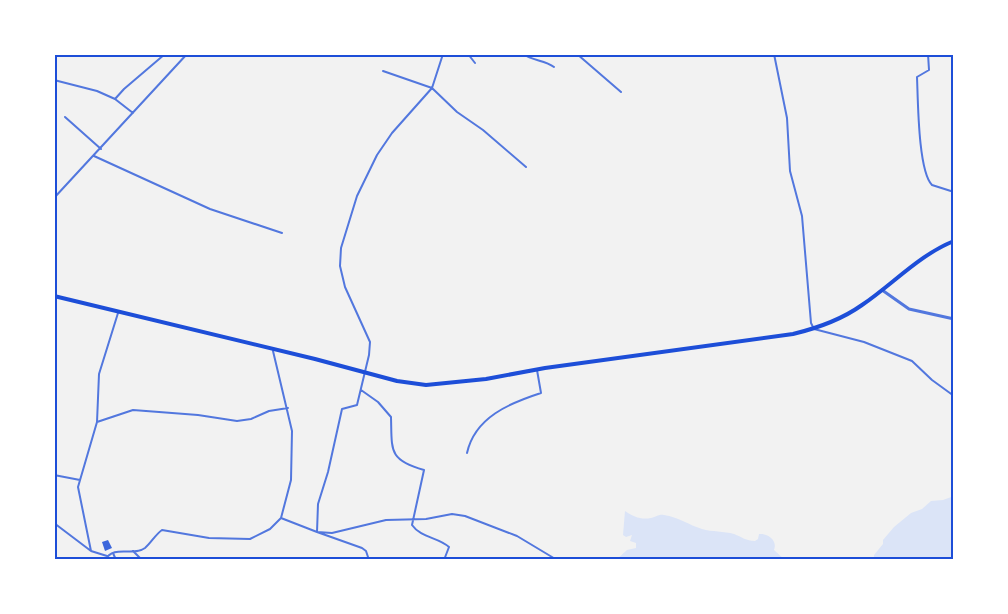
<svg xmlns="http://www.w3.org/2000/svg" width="1008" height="614" font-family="Inter,sans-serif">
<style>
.green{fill:#dbe4f7}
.building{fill:#3d67dc}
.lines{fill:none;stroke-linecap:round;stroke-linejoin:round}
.minor{stroke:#5277de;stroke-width:2}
.tertiary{stroke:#5277de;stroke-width:3}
.secondary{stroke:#1d4ed8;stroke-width:4}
.neatline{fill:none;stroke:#1d4ed8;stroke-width:2}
</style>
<rect width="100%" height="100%" fill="#f2f2f2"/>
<!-- green -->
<path class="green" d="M 954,496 L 954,560 L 874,560 L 874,555 L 883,544 L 883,540 L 894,527 L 911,513 L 922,509 L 931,501 L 943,500 Z
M 625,511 C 634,517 641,520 651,518 C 657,517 658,514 664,515 C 678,517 689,525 702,529 C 712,532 724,531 734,534 C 742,537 746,541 755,541 L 758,539 L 759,534 C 767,533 778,540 774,550 L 785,560 L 616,560 L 627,550 L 636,548 L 636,543 L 630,541 L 632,535 L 626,537 L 623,535 Z"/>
<!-- building -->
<path class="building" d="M 108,540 L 112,548 L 105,551 L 102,542 Z"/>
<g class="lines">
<!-- minor -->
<path class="minor" d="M 468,54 L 475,63
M 523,54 C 533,61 545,60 554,67
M 577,54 L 621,92
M 774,54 L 787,118 L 790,171 L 802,216 L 811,323 L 814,329 L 864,342 L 912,361 L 932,380 L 954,396
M 928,54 L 929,70 L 917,77 C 918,99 918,171 932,185 L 954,192
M 383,71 L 432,88 L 457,112 L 483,130 L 526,167
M 54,80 L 97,91 L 115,99 L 124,89 L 165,54
M 115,99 L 133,113
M 65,117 L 101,149
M 94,156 L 210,209 L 282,233
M 54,198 L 187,54
M 361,390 L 378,402 L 391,417 C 392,450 388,460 424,470 L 412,525 C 421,538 438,537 449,547 L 444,560
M 97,422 L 133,410 L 198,415 L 237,421 L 251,419 L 269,411 L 288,408
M 467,453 C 475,417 510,403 541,393 L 537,370
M 54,475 L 80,480
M 281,518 L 317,532 L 332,533 L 386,520 L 426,519 L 452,514 L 465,516 L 517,536 L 557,560
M 54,523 L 91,551 L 107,556
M 91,551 L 78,487 L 97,422 L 99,374 L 118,313
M 133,551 L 142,560
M 113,553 L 116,560
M 105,560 C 114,544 133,557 145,548 C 151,543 155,535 162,530 L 209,538 L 250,539 L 270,529 L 281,518 L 291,480 L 292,431 L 273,351
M 369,560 L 366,551 L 362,548 L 317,532 L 318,504 L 328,472 L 342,409 L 357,405 L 369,355 L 370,342 L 345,287 L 340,266 L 341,248 L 357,196 L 377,155 L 392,133 L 432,88 L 443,54"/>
<!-- tertiary -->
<path class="tertiary" d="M 882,290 L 909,309 L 954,319"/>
<!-- secondary -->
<path class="secondary" d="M 54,296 L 315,359 L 397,381 L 426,385 L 486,379 L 545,368 L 793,334 C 818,328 841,320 862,305 C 893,284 919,255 954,241"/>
</g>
<!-- border -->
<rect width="1008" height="614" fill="none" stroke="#ffffff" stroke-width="111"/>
<rect x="56" y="56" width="896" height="502" class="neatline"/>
</svg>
